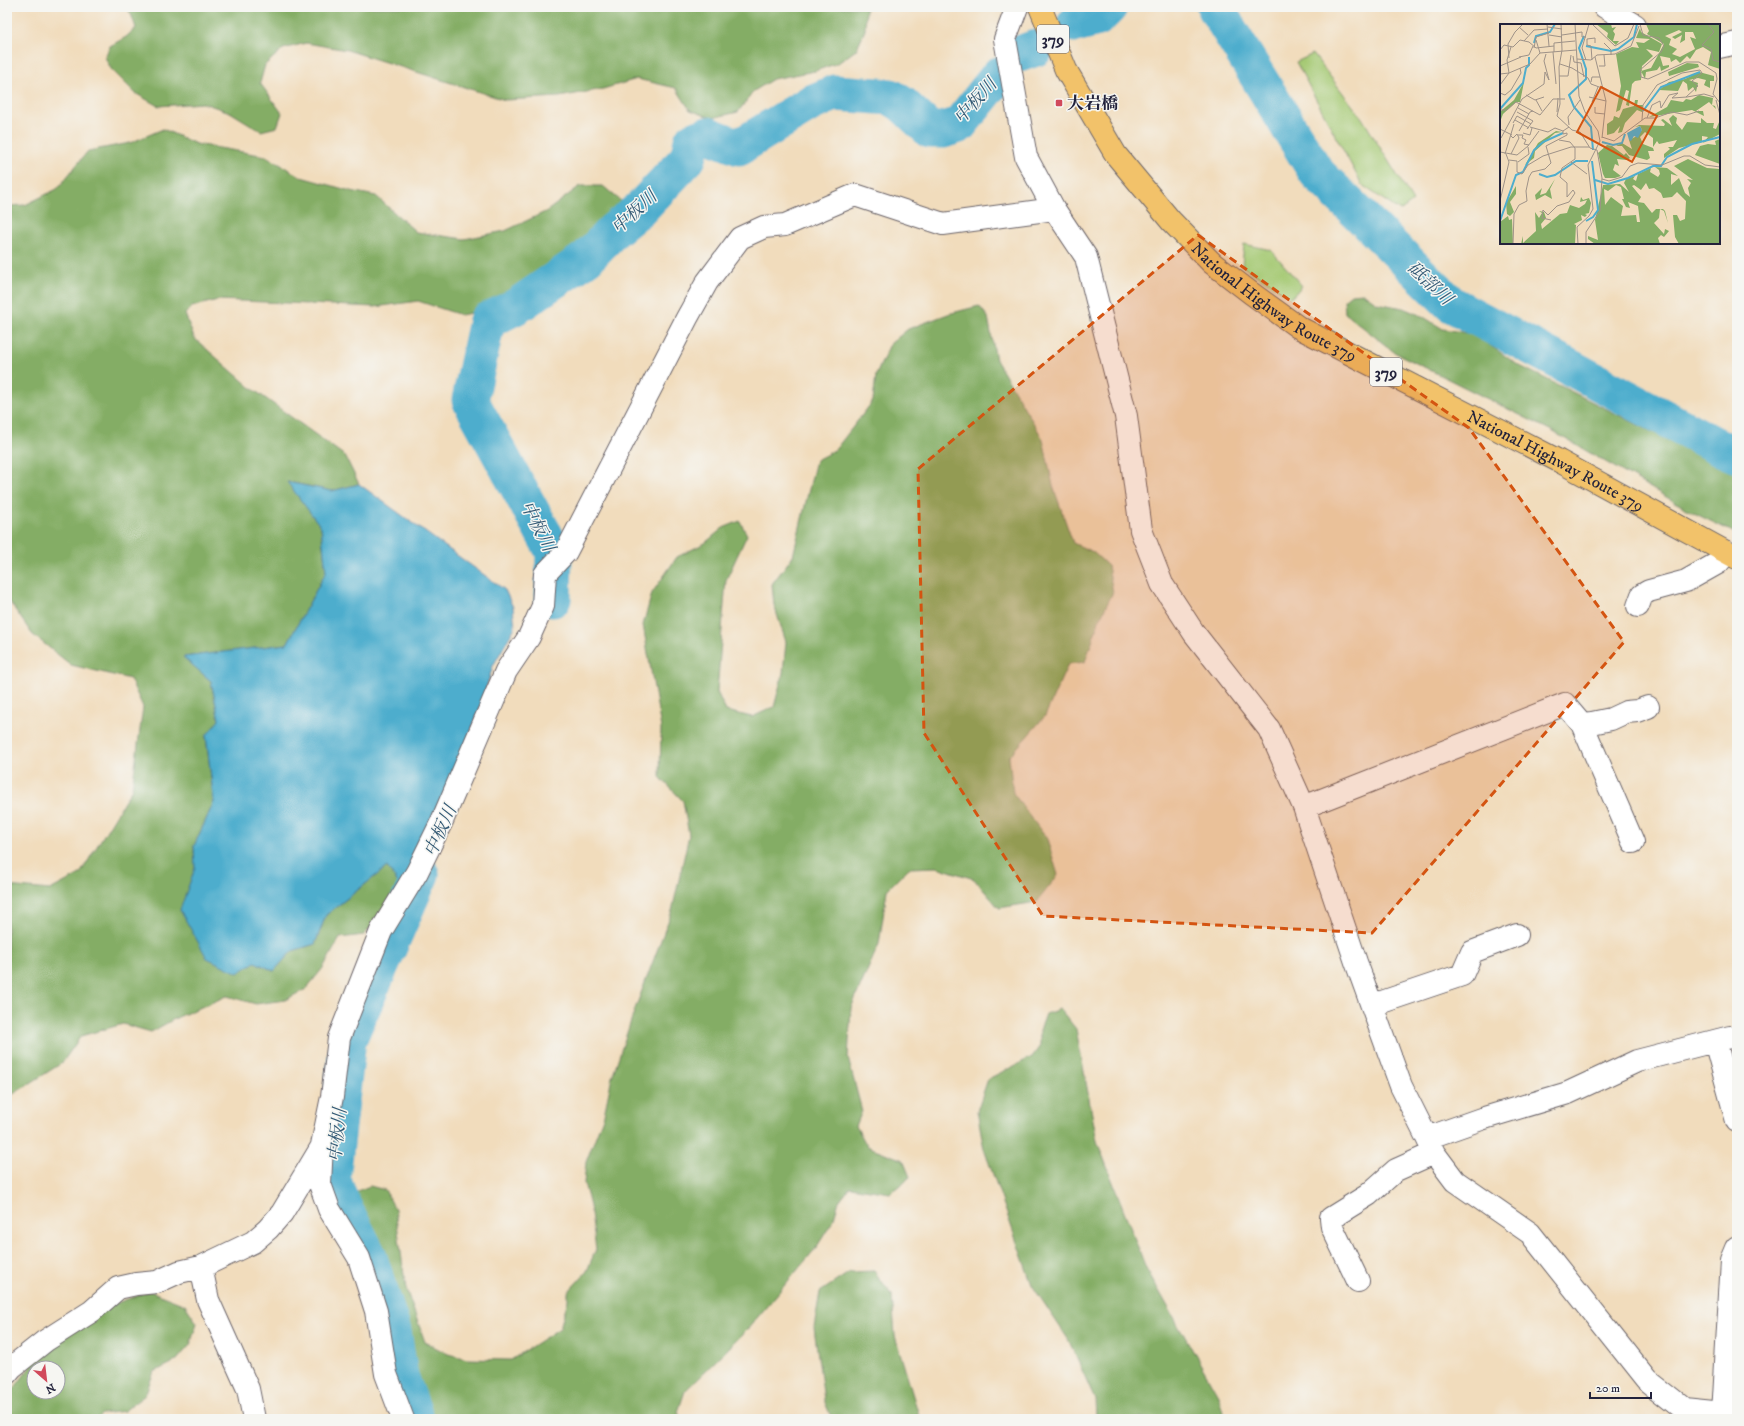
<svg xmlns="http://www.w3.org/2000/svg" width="1744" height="1426" font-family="'IM FELL DW Pica','Noto Serif JP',serif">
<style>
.green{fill:#a5c973;stroke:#647657}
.forest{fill:#84ad65;stroke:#536850;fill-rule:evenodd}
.water{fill:#4eadcd;stroke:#386884}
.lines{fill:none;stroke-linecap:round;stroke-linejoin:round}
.river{stroke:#4eadcd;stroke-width:37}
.minor-casing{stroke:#6a6368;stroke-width:24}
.highway-casing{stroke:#6a6368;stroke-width:24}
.minor{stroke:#fff;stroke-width:22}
.highway{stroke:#f2c26a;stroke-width:22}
.marked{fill:#d45411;fill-opacity:0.2;stroke:#d45411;stroke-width:3;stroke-dasharray:8 5;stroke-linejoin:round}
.poi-dot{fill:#d1495b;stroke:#f6f6f2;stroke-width:1.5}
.labels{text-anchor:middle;stroke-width:3;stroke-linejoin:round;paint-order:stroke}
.shield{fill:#f6f6f2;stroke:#626272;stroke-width:1}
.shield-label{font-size:16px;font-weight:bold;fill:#22223b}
.poi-label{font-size:17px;font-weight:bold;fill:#22223b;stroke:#f6f6f2;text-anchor:start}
.street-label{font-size:17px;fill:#22223b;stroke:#f6f6f2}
.water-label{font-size:18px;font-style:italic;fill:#345a75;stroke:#f6f6f2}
.inset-river{fill:none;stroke:#4eadcd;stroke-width:2}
.inset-road{fill:none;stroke:#9e9288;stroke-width:1}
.view{fill:#d45411;fill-opacity:0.15;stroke:#d45411;stroke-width:2}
.inset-edge{fill:none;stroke:#22223b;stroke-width:2}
</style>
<rect width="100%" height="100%" fill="#f6f6f2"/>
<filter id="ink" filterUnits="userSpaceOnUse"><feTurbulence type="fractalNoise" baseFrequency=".025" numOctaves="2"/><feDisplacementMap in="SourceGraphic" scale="8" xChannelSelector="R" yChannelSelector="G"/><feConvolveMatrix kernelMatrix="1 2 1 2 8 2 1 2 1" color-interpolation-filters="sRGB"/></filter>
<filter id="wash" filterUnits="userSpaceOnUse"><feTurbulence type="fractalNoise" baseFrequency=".012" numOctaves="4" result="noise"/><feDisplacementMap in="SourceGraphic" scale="16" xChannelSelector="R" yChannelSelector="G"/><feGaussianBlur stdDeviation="0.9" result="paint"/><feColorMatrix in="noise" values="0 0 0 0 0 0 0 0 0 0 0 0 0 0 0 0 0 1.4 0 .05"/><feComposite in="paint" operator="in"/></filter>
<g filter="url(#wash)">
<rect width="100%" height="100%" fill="#f1dcbc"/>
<!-- green -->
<path class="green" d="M 1313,54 L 1362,118 L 1413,201 L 1400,211 L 1362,185 L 1296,62 Z
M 1244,244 L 1271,250 L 1302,286 L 1291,298 L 1242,266 Z"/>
<!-- forest -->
<path class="forest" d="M 126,7 L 866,7 L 865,30 L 856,50 L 838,63 L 815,71 L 773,79 L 754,91 L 738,112 L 712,118 L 690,110 L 676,88 L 637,79 L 603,89 L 559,97 L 505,100 L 347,50 L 306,43 L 283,49 L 265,65 L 260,83 L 282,113 L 277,127 L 261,131 L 230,112 L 203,103 L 158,106 L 135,93 L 111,69 L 105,57 L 110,46 L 126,37 L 136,28 L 131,14 Z
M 163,129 L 196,144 L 266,156 L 301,177 L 351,191 L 376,196 L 416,232 L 464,239 L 505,231 L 547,211 L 580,186 L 603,186 L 622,202 L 621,214 L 603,228 L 550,277 L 506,306 L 461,315 L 418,301 L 375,307 L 218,300 L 192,307 L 185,314 L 194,338 L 250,387 L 345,456 L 359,484 L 332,491 L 288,482 L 321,527 L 326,572 L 287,644 L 184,657 L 211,681 L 219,721 L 206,736 L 214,802 L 194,846 L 195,868 L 180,911 L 255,962 L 274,971 L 292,951 L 315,944 L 326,915 L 387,867 L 399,884 L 387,909 L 364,935 L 340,938 L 323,968 L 306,989 L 285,1000 L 256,1004 L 227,996 L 178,1017 L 151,1032 L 123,1024 L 81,1036 L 62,1063 L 7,1098 L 7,886 L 50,890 L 80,874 L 132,789 L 143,707 L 130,679 L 71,665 L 32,634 L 7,598 L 7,206 L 25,205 L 57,189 L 88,151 L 130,143 Z
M 1363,293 L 1377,303 L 1403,308 L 1422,316 L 1443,329 L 1474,334 L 1518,365 L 1737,474 L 1737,534 L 1694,513 L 1550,430 L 1394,352 L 1345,313 L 1344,300 L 1351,294 Z
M 979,306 L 988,317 L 996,360 L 1043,439 L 1053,486 L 1073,543 L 1093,552 L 1108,566 L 1113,592 L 1099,621 L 1085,662 L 1068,664 L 1045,716 L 1009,757 L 1013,793 L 1047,839 L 1058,875 L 1037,902 L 999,908 L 974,879 L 937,867 L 909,868 L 887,890 L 879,944 L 851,1008 L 848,1058 L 862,1111 L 856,1126 L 867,1146 L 903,1160 L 910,1177 L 890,1193 L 850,1187 L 839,1201 L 833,1221 L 816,1248 L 746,1331 L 685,1391 L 678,1412 L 681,1419 L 426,1419 L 425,1396 L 403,1352 L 377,1261 L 352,1208 L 349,1194 L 370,1186 L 385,1190 L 395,1209 L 406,1289 L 425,1342 L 448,1354 L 467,1359 L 511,1360 L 560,1328 L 568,1300 L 568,1292 L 587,1271 L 596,1249 L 590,1206 L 584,1183 L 586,1162 L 604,1115 L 612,1077 L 635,1009 L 672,911 L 689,835 L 683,801 L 660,777 L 661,728 L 643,625 L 652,593 L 677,557 L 705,543 L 723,528 L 740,521 L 747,535 L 726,580 L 717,692 L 726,711 L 752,717 L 774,707 L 783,673 L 786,642 L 774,605 L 772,584 L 793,556 L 816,460 L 835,450 L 873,401 L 876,375 L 890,344 L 908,329 L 948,314 Z
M 1060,1009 L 1076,1029 L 1097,1141 L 1146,1268 L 1218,1395 L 1225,1419 L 1096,1419 L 1095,1399 L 1068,1339 L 1032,1285 L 984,1149 L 977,1111 L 988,1079 L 1032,1057 L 1040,1046 L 1040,1030 L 1046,1014 Z
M 874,1271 L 892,1295 L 895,1336 L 920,1419 L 832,1419 L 824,1400 L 814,1328 L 820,1292 L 850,1272 Z
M 150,1291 L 185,1305 L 197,1323 L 190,1345 L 176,1361 L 154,1372 L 145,1395 L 124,1411 L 101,1414 L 97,1419 L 7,1419 L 7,1398 L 42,1351 L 111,1305 ZM 34,1368 L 58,1368 L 58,1392 L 34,1392 Z"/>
<!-- water -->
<path class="water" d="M 287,482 L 332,491 L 359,484 L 505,590 L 513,607 L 515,627 L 493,666 L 480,708 L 457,767 L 399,884 L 387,867 L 326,915 L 315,944 L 292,951 L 274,971 L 255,962 L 238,973 L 207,958 L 180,910 L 195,868 L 194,846 L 214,802 L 206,736 L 219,720 L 211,681 L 183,657 L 287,644 L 326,572 L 321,527 Z"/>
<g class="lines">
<!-- river -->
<path class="river" d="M 1215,7 L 1317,173 L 1451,304 L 1723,449 L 1737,455
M 1075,24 L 1098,18 L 1109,7
M 1019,54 L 1036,48
M 553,599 L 554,552 L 470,400 L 487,321 L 517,306 L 587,258 L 613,231 L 641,208 L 688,158 L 692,141 L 708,135 L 739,147 L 811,103 L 835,93 L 891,97 L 902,104 L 930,130 L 943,130 L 959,125 L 999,75
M 416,1419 L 400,1376 L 393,1331 L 368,1255 L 343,1206 L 332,1179 L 348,1040 L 421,874"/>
</g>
</g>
<g filter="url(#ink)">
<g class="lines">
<defs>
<path id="minor" d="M 1017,7 L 1005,39 L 1026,157 L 1054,209 L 1086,257 L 1126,416 L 1141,530 L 1162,584 L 1194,633 L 1269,729 L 1304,807 L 1356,962 L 1401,1086 L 1427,1138 L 1434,1153 L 1455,1181 L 1530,1233 L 1646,1379 L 1684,1409 L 1723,1413
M 1605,7 L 1635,25
M 1719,47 L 1737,43
M 1638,606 L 1642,595 L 1649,591 L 1686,581 L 1718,563 L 1727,552
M 1582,724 L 1592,723 L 1611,719 L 1626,712 L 1637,711 L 1648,707
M 1304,807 L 1565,704 L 1582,724 L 1633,842
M 1373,1005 L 1462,975 L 1472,952 L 1517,935
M 1715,1041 L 1737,1121
M 1427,1138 L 1481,1119 L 1568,1093 L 1637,1061 L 1730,1037 L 1737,1038
M 201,1267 L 208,1300 L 248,1389 L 254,1419
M 1358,1281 L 1332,1227 L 1331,1218 L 1368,1195 L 1396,1170 L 1434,1153
M 7,1373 L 12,1367 L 45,1341 L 92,1311 L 118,1288 L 136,1284 L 157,1282 L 179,1272 L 201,1267 L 253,1242 L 268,1229 L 282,1213 L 321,1148
M 403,1419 L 386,1374 L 376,1311 L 359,1258 L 329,1209 L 320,1184 L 322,1145 L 332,1097 L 339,1038 L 381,931 L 417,872 L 442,821 L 506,671 L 529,637 L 543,606 L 545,574 L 566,552 L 687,318 L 707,282 L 740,238 L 764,227 L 785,225 L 855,195 L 943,224 L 1054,209
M 1728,1419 L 1723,1413 L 1732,1260 L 1737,1248"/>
<g id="highway">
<path id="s1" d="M 1040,7 L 1066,70 L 1116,155 L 1171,221 L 1212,263 L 1251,293 L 1298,327 L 1559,461 L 1737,558"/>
</g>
</defs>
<!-- minor casing -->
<use href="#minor" class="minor-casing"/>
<!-- highway casing -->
<use href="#highway" class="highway-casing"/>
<!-- minor -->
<use href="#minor" class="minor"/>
<!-- highway -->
<use href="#highway" class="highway"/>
</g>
</g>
<!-- marked area -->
<path class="marked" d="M 1198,235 L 1469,428 L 1624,642 L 1372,933 L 1043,916 L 924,733 L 918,469 Z"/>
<!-- markers -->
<rect class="poi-dot" x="1055" y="99" width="8" height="8" rx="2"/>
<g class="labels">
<!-- shield labels -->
<g class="shield">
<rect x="1037" y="25" width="32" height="28" rx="3"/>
<rect x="1370" y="358" width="32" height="28" rx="3"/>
</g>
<g class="shield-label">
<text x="1053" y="45">379</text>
<text x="1386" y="378">379</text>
</g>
<!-- poi labels -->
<g class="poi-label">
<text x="1067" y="109">大岩橋</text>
</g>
<!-- street labels -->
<g class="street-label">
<text dy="6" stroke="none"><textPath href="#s1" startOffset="385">National Highway Route 379</textPath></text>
<text dy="6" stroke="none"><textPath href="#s1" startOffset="709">National Highway Route 379</textPath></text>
</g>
<!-- water labels -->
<g class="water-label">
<text transform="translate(975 101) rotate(-48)" y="6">中板川</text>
<text transform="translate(634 212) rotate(-43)" y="6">中板川</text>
<text transform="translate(1430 283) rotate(43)" y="6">砥部川</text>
<text transform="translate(538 526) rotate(63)" y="6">中板川</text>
<text transform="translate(440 831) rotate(-66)" y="6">中板川</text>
<text transform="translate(337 1135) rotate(-84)" y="6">中板川</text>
</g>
</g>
<!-- overview -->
<g transform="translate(1500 24)">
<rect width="220" height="220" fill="#f1dcbc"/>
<path d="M 96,0 L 111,0 L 112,4 L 116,3 L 113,7 L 115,10 L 113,17 L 119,17 L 116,21 L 107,13 L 108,9 ZM 146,0 L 220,0 L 220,45 L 208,41 L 211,28 L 203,23 L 196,26 L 190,35 L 187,32 L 180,39 L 176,35 L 171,38 L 170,34 L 160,32 L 163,42 L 169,41 L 169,43 L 161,47 L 160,42 L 157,46 L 146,48 L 145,55 L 141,47 L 151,44 L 164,20 L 147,10 L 149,7 ZM 179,6 L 182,8 L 172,13 L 175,15 L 182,11 L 180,19 L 185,16 L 185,8 L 193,8 L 196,15 L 190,13 L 195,25 L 180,33 L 172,30 L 177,25 L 169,21 L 171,15 L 165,12 ZM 140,4 L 141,8 L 162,20 L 159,28 L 146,25 L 153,32 L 142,42 L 141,56 L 135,57 L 132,60 L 129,82 L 126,81 L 129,67 L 126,66 L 120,86 L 116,88 L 121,62 L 116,30 L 132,23 L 139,24 L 136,18 L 144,19 L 150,15 L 136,14 ZM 187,39 L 198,40 L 199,43 L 169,52 L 168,48 ZM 199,48 L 214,52 L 214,57 L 210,57 L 210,64 L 204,61 L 206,56 L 198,54 L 189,56 L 198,59 L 196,68 L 193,63 L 188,67 L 187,60 L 183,57 L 178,67 L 159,66 L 169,58 L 185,55 ZM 24,58 L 20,78 L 16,78 L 3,90 L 0,98 L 1,87 L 14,76 ZM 199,71 L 213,74 L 212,81 L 215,82 L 216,85 L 209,78 L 196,87 L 203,87 L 204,92 L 192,86 L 149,93 L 167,83 L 171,76 L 183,78 L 186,75 L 191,76 ZM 135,76 L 138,76 L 137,81 L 143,81 L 142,94 L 142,88 L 137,86 L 125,99 L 122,108 L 118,109 L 120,102 L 114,109 L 107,111 L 107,100 L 113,96 L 114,92 L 119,94 L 123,85 L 134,82 ZM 173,91 L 177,94 L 176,99 L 182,106 L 187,98 L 201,99 L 201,94 L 207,99 L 214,99 L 213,104 L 216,105 L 220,96 L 220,110 L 203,119 L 208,113 L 202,112 L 202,118 L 179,124 L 164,134 L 164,130 L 170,125 L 168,123 L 173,123 L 177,116 L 159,120 L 157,117 L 153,123 L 153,114 L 145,108 L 140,113 L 143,120 L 153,124 L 154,127 L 148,127 L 150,134 L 147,136 L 129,131 L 122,122 L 116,122 L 122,119 L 132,125 L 129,116 L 137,112 L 142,106 L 140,102 L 135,103 L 139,101 L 164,102 L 165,100 L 161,96 L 163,95 L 172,102 L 169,95 ZM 56,107 L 62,108 L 55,109 L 43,120 L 35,127 L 34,134 L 25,141 L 38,119 ZM 220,115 L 220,140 L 195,131 L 200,122 L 208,120 L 216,121 L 215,117 ZM 107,121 L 112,122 L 124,131 L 126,129 L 130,134 L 127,136 L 117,135 L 119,142 L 115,140 L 113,146 L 121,152 L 115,154 L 105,154 L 103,150 L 98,129 ZM 188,135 L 207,144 L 220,145 L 220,220 L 179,220 L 175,213 L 173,191 L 177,191 L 180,197 L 185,195 L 186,177 L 177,168 L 172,173 L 163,174 L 161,169 L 154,164 L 149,165 L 146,159 L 141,166 L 134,161 L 132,162 L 141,173 L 138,178 L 144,179 L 152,189 L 156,185 L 163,185 L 165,187 L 168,199 L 164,187 L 160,185 L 159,194 L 154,199 L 164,210 L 165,205 L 169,207 L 164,213 L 161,211 L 158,214 L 160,220 L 95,220 L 88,215 L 88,212 L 98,216 L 95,196 L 103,161 L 120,160 L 129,168 L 124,159 L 126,155 L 135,152 L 133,155 L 136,157 L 138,150 L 151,144 L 150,148 L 158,153 L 160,150 L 159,146 L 155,143 L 167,144 L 178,152 L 171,150 L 171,161 L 179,154 L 185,169 L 190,173 L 188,164 L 191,159 L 187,155 L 193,156 L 174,142 ZM 116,161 L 121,163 L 124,175 L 122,175 L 126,183 L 130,184 L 128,178 L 138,182 L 140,198 L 137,198 L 136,191 L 121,192 L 123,182 L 111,173 L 105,181 L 104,165 L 108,167 ZM 55,155 L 50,165 L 52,175 L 45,171 L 36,176 L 35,171 L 42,164 L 40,171 L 46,169 ZM 16,162 L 16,170 L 10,178 L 14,188 L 10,192 L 7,190 L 6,179 ZM 81,173 L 83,176 L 89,174 L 91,179 L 89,189 L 85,190 L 87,191 L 85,193 L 81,191 L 82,196 L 74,200 L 76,201 L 75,220 L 21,220 L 23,212 L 23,219 L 36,207 L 35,188 L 39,194 L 42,189 L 39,187 L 44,188 L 46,194 L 41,200 L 42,205 L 60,190 L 67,189 L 70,181 L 79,184 L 85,180 L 87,176 L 80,178 ZM 8,192 L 9,196 L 12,195 L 13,220 L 0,220 L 0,198 Z" fill="#84ad65" fill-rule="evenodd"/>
<path d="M 140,102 L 142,106 L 138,114 L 134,112 L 131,117 L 129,116 L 127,109 Z" fill="#4eadcd"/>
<path class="inset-river" d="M 84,12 L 79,24 L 86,45 L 86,55 L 69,71 L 74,83 L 91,103 L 93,126M 34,19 L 36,12 L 50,8 L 55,0M 86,22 L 111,27 L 118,25 L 134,13 L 137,0M 0,85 L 23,59 L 26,44 L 29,41 L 29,33M 143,87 L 161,63 L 200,48M 102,118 L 113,121 L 122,119 L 125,110M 39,150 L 47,153 L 55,151 L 76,137 L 88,137M 95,156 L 108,160 L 128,154 L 153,142 L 161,142 L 167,133 L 192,120 L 220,113M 0,197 L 16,151 L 23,148 L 34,126 L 43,118 L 63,109M 86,197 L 93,193 L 98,186 L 92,137"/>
<path class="inset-road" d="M 47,0 L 49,22M 61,0 L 62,26M 75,0 L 79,72 L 85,88 L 98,107 L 100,117 L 88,141 L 93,185 L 89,192 L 77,203 L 78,220M 92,0 L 115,22 L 128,14 L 134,0M 140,0 L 143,11 L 159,14 L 164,22 L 161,28 L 140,46 L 141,53 L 148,55 L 186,38 L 199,38 L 216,49 L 217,55 L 213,70 L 220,79M 208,0 L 214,8 L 202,21 L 211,25 L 213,36 L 220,38M 19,3 L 28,11M 48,3 L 62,5M 49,11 L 62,13M 62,11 L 82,8 L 82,13 L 86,13M 36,16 L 40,29M 24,17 L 34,6 L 48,5M 104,19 L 111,26 L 111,31M 34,24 L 36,13 L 49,9M 0,26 L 4,21 L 13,23 L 20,16 L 29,18 L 36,24 L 54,22M 62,26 L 59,43 L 60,80 L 57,92 L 72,106 L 80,108 L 90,124 L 97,126 L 102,154 L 100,187 L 86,208 L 86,220M 53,28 L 56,60M 54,28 L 54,19 L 75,17M 73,32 L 74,38 L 81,39 L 84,53M 19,33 L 29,31 L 33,22M 95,33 L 106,77 L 102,114M 9,34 L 8,20 L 15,8 L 23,0M 77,35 L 91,36 L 97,31 L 115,30 L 131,22 L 139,2M 86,36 L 82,24 L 89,0M 92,36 L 91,22 L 87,21 L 87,15 L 95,14 L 95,19M 60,40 L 72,44 L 88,54 L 91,60 L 102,64M 0,42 L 21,33M 99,42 L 105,42 L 104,31M 0,50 L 9,49 L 7,36 L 11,23M 59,52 L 68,52 L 71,31M 91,58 L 92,53 L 100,53M 0,61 L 9,49 L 30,40 L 40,29 L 76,26M 0,69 L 5,71 L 11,66 L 21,49 L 20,44M 26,71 L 35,76 L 44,73M 89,73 L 106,77M 36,76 L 42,87M 216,76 L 220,91M 92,78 L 98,63M 95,83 L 95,89 L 105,90M 18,84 L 29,90M 0,86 L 7,86 L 16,78 L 40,91 L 53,75 L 65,75M 17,88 L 33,97 L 27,105M 57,88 L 58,74M 147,94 L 152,81 L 160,77 L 161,84 L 169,71 L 178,69 L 172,74 L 187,73 L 204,70 L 214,73M 15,96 L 29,104M 142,96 L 143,81 L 157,61 L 182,49 L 200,46 L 202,49 L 192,57 L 198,62 L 186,73M 13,99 L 17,92 L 31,100M 69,101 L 68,93 L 80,76M 30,103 L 48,108 L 55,104 L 63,107M 0,105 L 12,111M 19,107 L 30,88 L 33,87M 23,109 L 30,111 L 32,104M 18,111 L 23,111 L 22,114 L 26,116 L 24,120 L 29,121M 102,113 L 114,117 L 145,94 L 155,94 L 172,88 L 187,91 L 199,87M 1,114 L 22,75 L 44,60 L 45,48 L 49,56 L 44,37 L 46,30M 0,128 L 17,131 L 28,122 L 39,107M 5,130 L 14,100M 11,130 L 19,114 L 17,110 L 13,114 L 11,112M 9,136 L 17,137 L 17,148 L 22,150 L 28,141 L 43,132 L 71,123 L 89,123M 18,138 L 29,130 L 28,123M 71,138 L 87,150M 102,155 L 109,157 L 122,153 L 130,142 L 138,139 L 162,141 L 184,132 L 190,132 L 205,141 L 220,143M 0,177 L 9,138 L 6,130M 51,196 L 42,194 L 43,186 L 48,191 L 57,182 L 69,178 L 75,169 L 73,166 L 67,173 L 67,159 L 60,153 L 62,144 L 75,135 L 75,124 L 70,118 L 59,116M 13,220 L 14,190 L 19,181 L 27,177 L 26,167 L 29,153 L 32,148 L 45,145 L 51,139 L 46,122 L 67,111 L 67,109 L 63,110 L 63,107 L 69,103"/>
<path class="view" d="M 101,63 L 157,92 L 132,138 L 77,108 Z"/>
<rect width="220" height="220" class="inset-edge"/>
</g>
<!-- margin -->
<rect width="1744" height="1426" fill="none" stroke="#f6f6f2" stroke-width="24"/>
<!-- north arrow -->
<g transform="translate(46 1380) rotate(152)"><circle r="19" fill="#f6f6f2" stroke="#a1a1a9"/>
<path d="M0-3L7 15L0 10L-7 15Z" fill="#d1495b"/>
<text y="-6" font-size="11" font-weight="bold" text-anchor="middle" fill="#22223b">N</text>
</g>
<!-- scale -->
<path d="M1590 1392v6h61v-6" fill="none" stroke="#22223b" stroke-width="2"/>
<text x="1596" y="1392" font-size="12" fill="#22223b" stroke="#f6f6f2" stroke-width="3" paint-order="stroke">20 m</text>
</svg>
